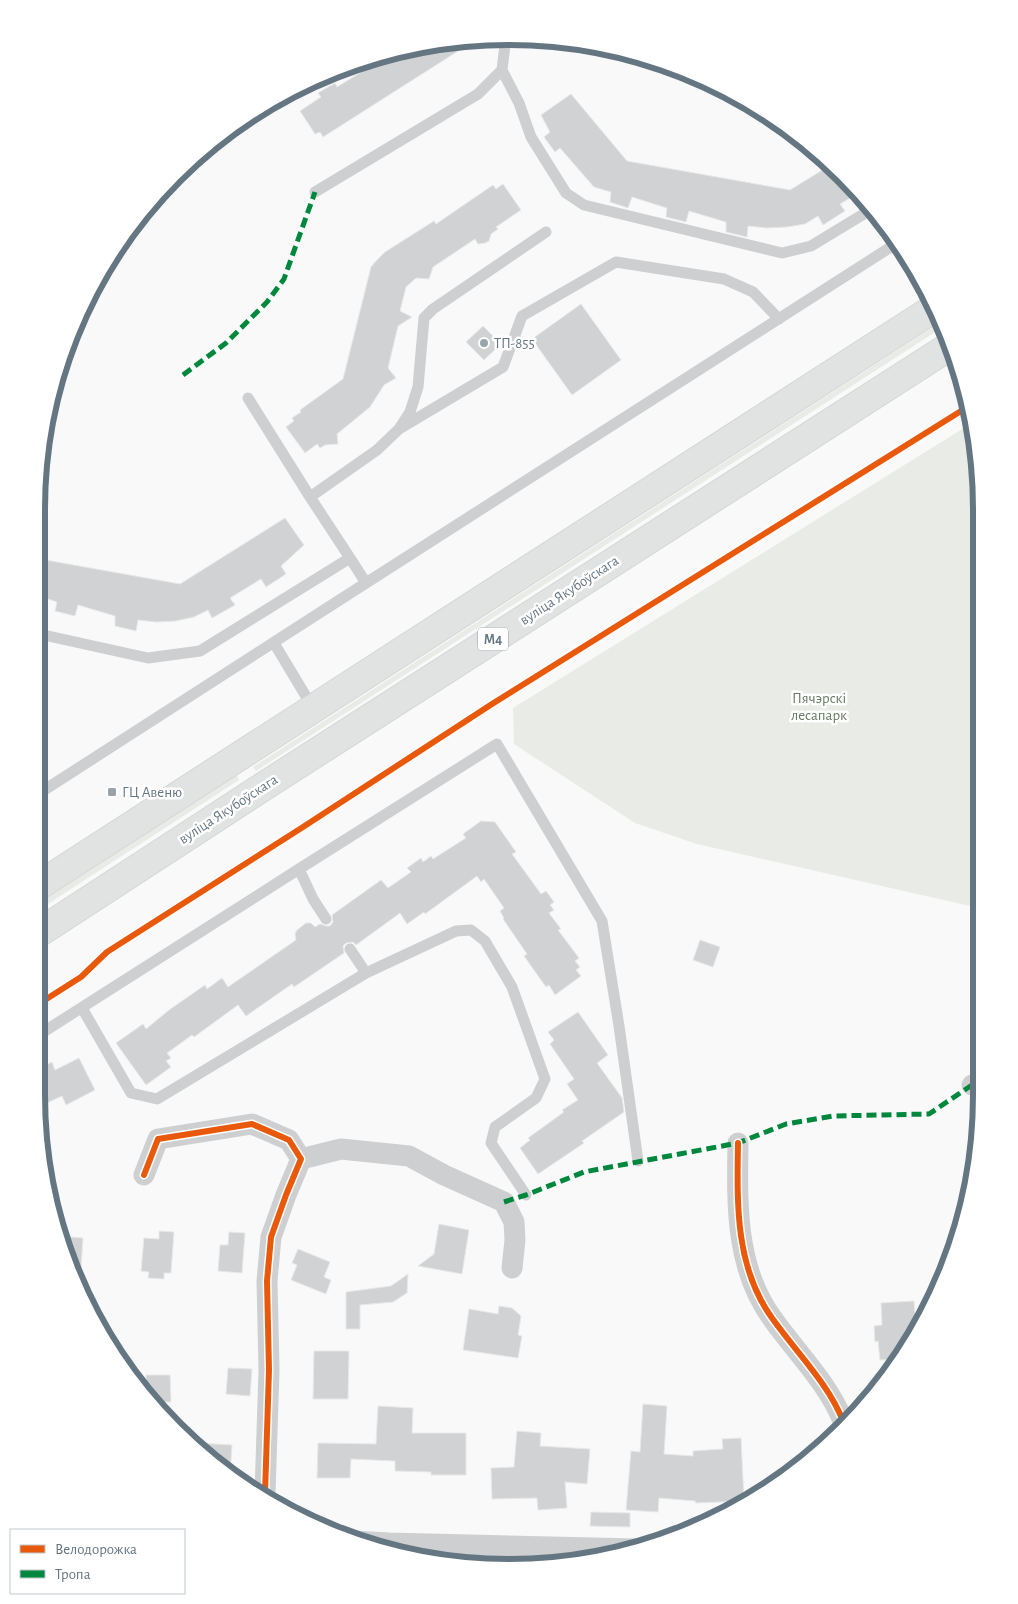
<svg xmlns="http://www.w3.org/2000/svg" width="1018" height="1604" font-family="'Alegreya Sans',sans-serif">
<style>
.green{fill:#e8ebe6}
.building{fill:#d0d2d3;stroke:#e8e8e8}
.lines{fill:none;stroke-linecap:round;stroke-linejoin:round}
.primary-casing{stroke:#d5d6d7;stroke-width:30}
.lane{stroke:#cecfd0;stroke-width:11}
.street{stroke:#cecfd0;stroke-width:21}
.primary{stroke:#e1e2e2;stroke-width:28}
.quiet{stroke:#00873e;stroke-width:5;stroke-dasharray:10 5;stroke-linecap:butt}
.cycleway-casing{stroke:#fff;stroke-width:9}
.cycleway{stroke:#e8590c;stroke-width:6}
.poi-dot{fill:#99a4ac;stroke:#fff;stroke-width:2}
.labels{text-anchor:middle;stroke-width:5;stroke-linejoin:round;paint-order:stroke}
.shield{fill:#fff;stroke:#939fa8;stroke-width:1}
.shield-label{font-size:14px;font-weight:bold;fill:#657683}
.poi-label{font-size:15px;fill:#657683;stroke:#fff;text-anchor:start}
.street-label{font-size:15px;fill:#657683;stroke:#fff}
.park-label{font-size:15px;fill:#687a64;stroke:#fff}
.rim{fill:none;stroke:#657683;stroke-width:6}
</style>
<rect width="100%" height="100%" fill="#f9f9f9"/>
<!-- green -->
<path class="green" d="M 941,322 L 943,327 L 256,771 L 253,767 Z
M 972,423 L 981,478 L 979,908 L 697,844 L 635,823 L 514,744 L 513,708 Z
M 237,775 L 239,780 L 37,911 L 37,904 Z
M 420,1553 L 578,1559 L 509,1568 Z"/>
<!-- building -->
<path class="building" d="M 477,39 L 323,137 L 320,132 L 315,134 L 300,111 L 321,97 L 318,93 L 335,83 L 337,87 L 371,66 L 368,62 L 376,57 L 448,40 Z
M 571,94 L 627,161 L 790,190 L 829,166 L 857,194 L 840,204 L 845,211 L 823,225 L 818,216 L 805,224 L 787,227 L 767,228 L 748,226 L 747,237 L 726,232 L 726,222 L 689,211 L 686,222 L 666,217 L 667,208 L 632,197 L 628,208 L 610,202 L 611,192 L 594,187 L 560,148 L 555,152 L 544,137 L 550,132 L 541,115 Z
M 503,184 L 521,210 L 496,227 L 498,229 L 491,234 L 489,241 L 485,243 L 478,244 L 475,239 L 433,267 L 429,279 L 416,278 L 406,287 L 400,311 L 412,317 L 398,326 L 388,368 L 396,378 L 384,385 L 370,407 L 337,434 L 338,444 L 325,445 L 320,448 L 317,444 L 305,453 L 286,427 L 294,421 L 292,418 L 301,412 L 300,410 L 343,379 L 371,267 L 376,261 L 385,252 L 434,221 L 436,224 L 493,185 L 496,189 Z
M 581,304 L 621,360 L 572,395 L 532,339 Z
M 483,326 L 501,344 L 484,360 L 466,342 Z
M 285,518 L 304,545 L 281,566 L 286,574 L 266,587 L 261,579 L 230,598 L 235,605 L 212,618 L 208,610 L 194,617 L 176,621 L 156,622 L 138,620 L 136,631 L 115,626 L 115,616 L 78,605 L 75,616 L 55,611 L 57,602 L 39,596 L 40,559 L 180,584 Z
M 481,821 L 495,822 L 516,852 L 512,854 L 541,894 L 546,891 L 554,902 L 550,905 L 554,910 L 549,913 L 561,929 L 558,930 L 579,958 L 575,961 L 580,967 L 576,970 L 581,976 L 555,995 L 549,985 L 546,987 L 524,956 L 527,954 L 503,919 L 504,918 L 500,911 L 504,908 L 484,879 L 481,882 L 477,876 L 425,914 L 424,912 L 407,924 L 400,913 L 356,945 L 353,942 L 346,943 L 343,946 L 344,953 L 294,987 L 292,984 L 246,1016 L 238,1005 L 194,1037 L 192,1035 L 167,1053 L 171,1058 L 166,1061 L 171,1067 L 146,1085 L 116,1043 L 143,1024 L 146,1029 L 169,1010 L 205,985 L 207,989 L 222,978 L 228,987 L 296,940 L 295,934 L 297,930 L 306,923 L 311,923 L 315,927 L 320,924 L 326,926 L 330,926 L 333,922 L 332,915 L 381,880 L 388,888 L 411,872 L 407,868 L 421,858 L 423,862 L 431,856 L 433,859 L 466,838 L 463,834 Z
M 700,940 L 720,947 L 713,967 L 693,960 Z
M 578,1012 L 608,1055 L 597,1063 L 622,1098 L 624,1112 L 582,1141 L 584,1143 L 538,1174 L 520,1148 L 530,1140 L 528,1138 L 564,1112 L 562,1110 L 578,1100 L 567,1084 L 574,1079 L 550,1044 L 554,1040 L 548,1032 Z
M 79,1058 L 95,1090 L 66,1105 L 62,1096 L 38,1107 L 36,1095 L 36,1070 L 52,1062 L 55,1070 Z
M 439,1224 L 469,1230 L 462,1274 L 418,1266 L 434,1254 Z
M 159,1231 L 174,1232 L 171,1273 L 164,1273 L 164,1279 L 148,1278 L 149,1272 L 141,1271 L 144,1238 L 159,1239 Z
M 229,1232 L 245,1233 L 242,1273 L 218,1271 L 220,1245 L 228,1245 Z
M 59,1236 L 83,1238 L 80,1284 L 61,1247 Z
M 298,1249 L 330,1262 L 324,1277 L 331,1280 L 326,1294 L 291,1280 L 297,1265 L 292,1263 Z
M 408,1274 L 407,1293 L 393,1302 L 360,1305 L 360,1329 L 346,1329 L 346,1292 L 391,1286 Z
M 914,1301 L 915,1314 L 924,1314 L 898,1359 L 880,1360 L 878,1341 L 875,1342 L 874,1326 L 882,1325 L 881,1303 Z
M 499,1306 L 512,1308 L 521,1316 L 518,1335 L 522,1336 L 518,1358 L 463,1350 L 469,1309 L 498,1314 Z
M 314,1351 L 349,1351 L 348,1399 L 313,1399 Z
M 228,1368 L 252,1369 L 250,1396 L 226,1394 Z
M 146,1375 L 170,1375 L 171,1402 L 157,1402 L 147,1390 Z
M 643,1404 L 667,1406 L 664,1454 L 693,1456 L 693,1451 L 723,1449 L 722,1439 L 741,1438 L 744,1501 L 696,1503 L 695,1501 L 659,1498 L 658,1512 L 626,1510 L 631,1451 L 640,1452 Z
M 378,1406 L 413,1408 L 412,1433 L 466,1433 L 466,1475 L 431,1475 L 431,1472 L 395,1471 L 395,1461 L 351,1459 L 350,1478 L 317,1478 L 318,1443 L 376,1444 Z
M 517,1431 L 541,1433 L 540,1446 L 590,1449 L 587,1484 L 565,1482 L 567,1508 L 538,1510 L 537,1498 L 492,1499 L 491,1468 L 514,1467 Z
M 196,1443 L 232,1445 L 230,1475 L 221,1470 Z
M 591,1512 L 630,1513 L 630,1527 L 590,1526 Z"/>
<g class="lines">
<defs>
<path id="primary" d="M 38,886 L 936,307
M 37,934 L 258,790 L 950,346"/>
</defs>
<!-- primary casing -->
<use href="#primary" class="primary-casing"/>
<!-- lane -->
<path class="lane" d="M 502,70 L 519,103 L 531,137 L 566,193 L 584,205 L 782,253 L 811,246 L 872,209
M 315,192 L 478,94 L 502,70 L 505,45
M 248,398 L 310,497
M 399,429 L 503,367 L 522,316 L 616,262 L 724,279 L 753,292 L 779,319
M 350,558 L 310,497 L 377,450 L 399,429 L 410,412 L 418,387 L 424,318 L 433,309 L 546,232
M 39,634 L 148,658 L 200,651 L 350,558 L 366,583 L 897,243
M 274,643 L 313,708
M 38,794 L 366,583
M 299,869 L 497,744 L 602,921 L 619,1026 L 638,1161
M 350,949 L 366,973
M 82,1008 L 131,1093 L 157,1099 L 366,973 L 456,931 L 471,930 L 485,941 L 512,987 L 545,1079 L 536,1098 L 495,1127 L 491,1143 L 526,1195
M 37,1036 L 299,869 L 313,899 L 326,919"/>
<!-- street -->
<path class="street" d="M 972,1085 L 978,1086
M 738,1143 C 737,1203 735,1267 772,1318 C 796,1352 828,1383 843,1421
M 301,1159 L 341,1149 L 409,1156 L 444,1175 L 504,1202 L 514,1222 L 515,1240 L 512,1268
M 144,1175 L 158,1139 L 252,1124 L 289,1140 L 301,1159 L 286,1195 L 271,1237 L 267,1281 L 269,1370 L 265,1494
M 354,1541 L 389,1543 L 637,1549"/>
<!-- primary -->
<use href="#primary" class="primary"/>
<!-- quiet -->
<path class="quiet" d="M 183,375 L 226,343 L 267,302 L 284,279 L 315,192
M 504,1202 L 526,1195 L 584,1172 L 738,1143 L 786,1124 L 833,1116 L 929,1114 L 972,1085"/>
<defs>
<path id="cycleway" d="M 37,1005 L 81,977 L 107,952 L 303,827 L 492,704 L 969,406
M 738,1143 C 737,1203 735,1267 772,1318 C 796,1352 828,1383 843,1421
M 144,1175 L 158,1139 L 252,1124 L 289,1140 L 301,1159 L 286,1195 L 271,1237 L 267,1281 L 269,1370 L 265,1494"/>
</defs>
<!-- cycleway casing -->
<use href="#cycleway" class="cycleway-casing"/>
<!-- cycleway -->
<use href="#cycleway" class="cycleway"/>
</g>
<!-- markers -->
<g class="poi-dot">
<circle cx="484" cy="343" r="5"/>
<rect x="107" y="787" width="10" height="10" rx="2.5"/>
</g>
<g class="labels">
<!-- shield labels -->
<rect class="shield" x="478" y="627.5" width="30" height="23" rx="4"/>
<g class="shield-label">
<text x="493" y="644">М4</text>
</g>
<!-- poi labels -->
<g class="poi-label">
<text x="494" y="348">ТП-855</text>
<text x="122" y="797">ГЦ Авеню</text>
</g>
<!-- street labels -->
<g class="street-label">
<text transform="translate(569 590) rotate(-33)" y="5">вуліца Якубоўскага</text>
<text transform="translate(228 809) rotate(-33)" y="5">вуліца Якубоўскага</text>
</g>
<!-- park labels -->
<g class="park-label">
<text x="819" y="703">Пячэрскі<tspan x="819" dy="17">лесапарк</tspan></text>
</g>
</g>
<!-- crop -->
<path d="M0 0H1018V1604H0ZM509 45H509A464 464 0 0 1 973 509V1095A464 464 0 0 1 509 1559H509A464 464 0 0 1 45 1095V509A464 464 0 0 1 509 45Z" fill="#fff" fill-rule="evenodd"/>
<path class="rim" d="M509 45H509A464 464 0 0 1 973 509V1095A464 464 0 0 1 509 1559H509A464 464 0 0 1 45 1095V509A464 464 0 0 1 509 45Z"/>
<!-- legend -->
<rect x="10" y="1529" width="175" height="65" fill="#ffffff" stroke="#c1c8cd"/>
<rect x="20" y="1545" width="25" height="8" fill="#e8590c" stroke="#c1c8cd"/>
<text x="55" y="1554" font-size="15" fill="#657683">Велодорожка</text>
<rect x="20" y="1570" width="25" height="8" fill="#00873e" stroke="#c1c8cd"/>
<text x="55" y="1579" font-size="15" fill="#657683">Тропа</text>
</svg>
